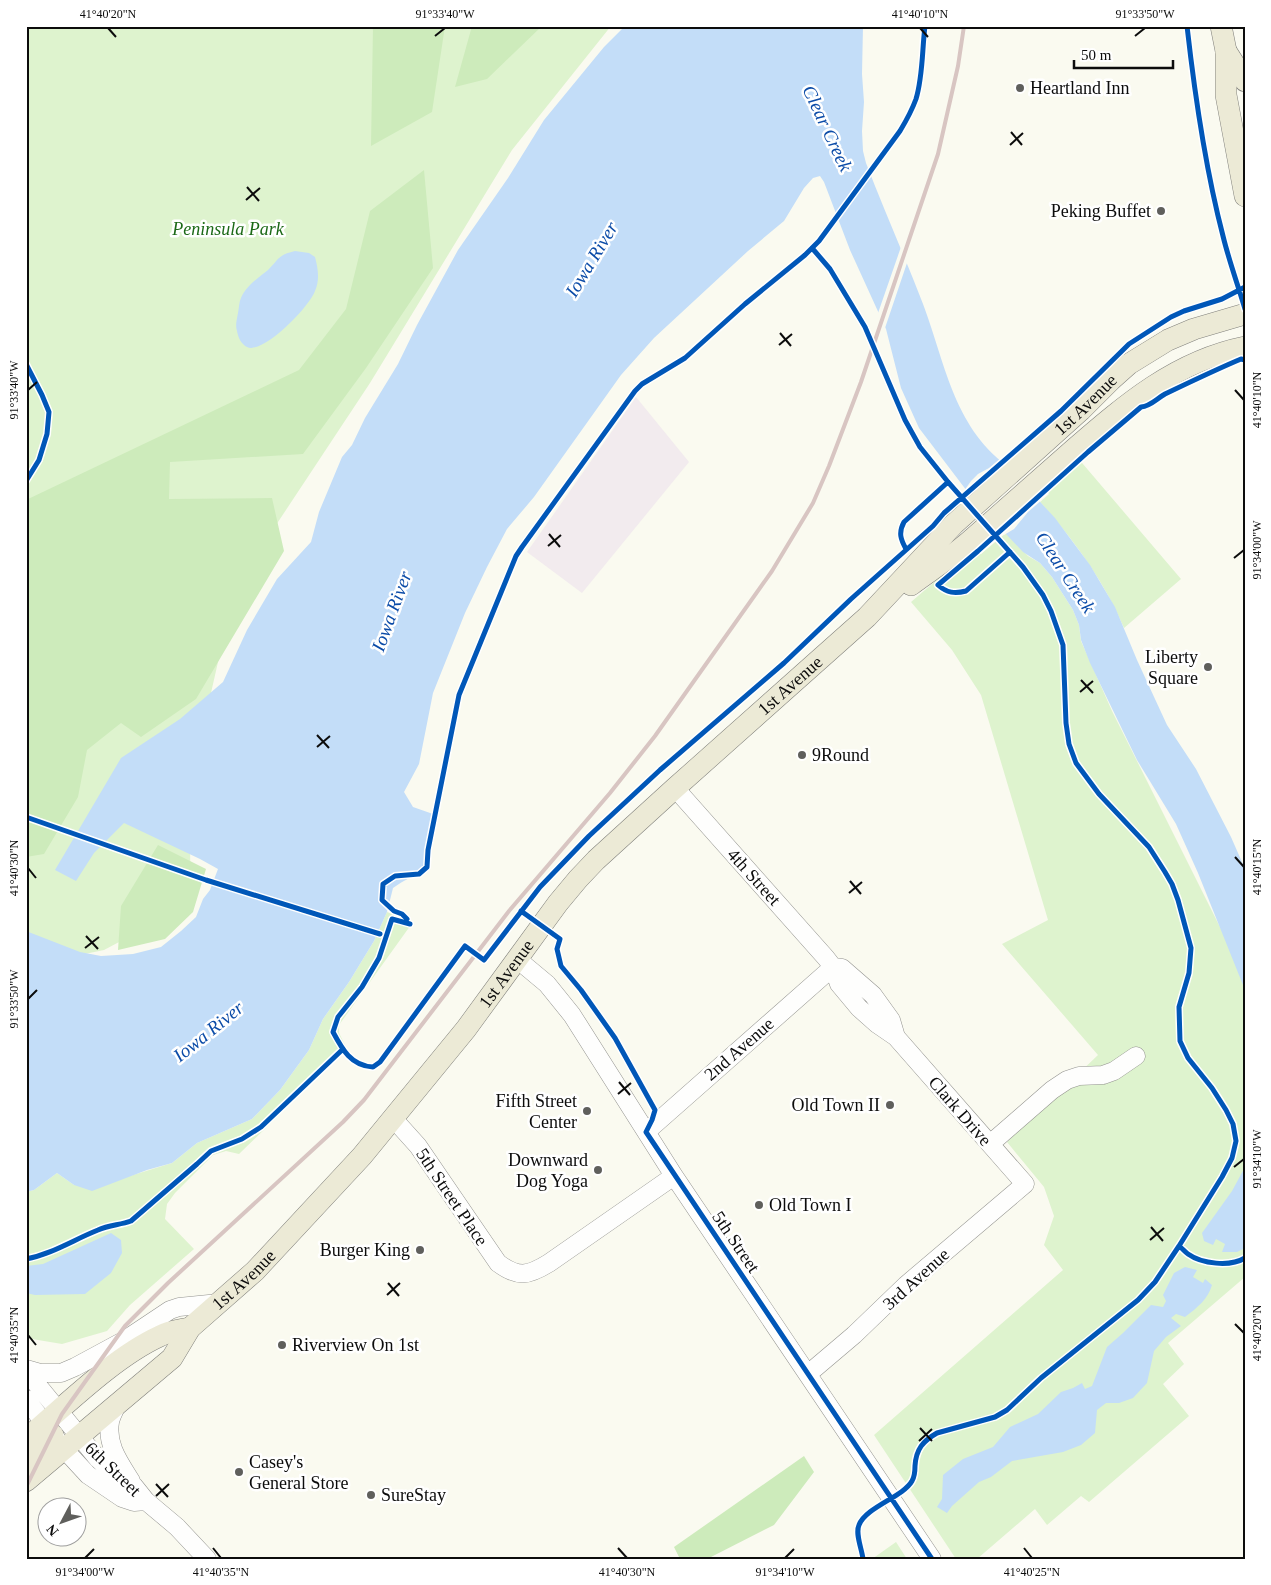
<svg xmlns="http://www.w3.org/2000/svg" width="1271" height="1585" font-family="'Times New Roman',serif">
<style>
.industrial{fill:#f2ebee}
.green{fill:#def3ce}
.forest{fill:#cdebbb}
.water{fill:#c3ddf8}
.pier{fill:#fafaf0}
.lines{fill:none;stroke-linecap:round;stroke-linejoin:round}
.minor-casing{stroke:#93938f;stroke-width:19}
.major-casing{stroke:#80807c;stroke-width:22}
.minor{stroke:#fefefd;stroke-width:18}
.major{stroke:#ecead6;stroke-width:21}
.rail{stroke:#d8c5c2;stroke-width:4}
.cycleway-casing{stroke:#fff;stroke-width:8}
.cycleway{stroke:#0057b8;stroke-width:5}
.ticks{fill:none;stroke:#0c0c0c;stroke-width:2}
.poi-dot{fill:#5f5f5c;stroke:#fff;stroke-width:2}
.labels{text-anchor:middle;stroke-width:5;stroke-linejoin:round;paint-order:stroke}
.poi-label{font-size:18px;fill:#0c0c0c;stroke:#fff;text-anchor:start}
.park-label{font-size:18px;font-style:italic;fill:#1c6917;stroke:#fff}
.street-label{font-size:18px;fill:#0c0c0c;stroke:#fff}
.water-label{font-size:19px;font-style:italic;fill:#0c4ca8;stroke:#fff}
.neatline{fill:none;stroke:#0c0c0c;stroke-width:2}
.ticks-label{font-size:12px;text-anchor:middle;fill:#0c0c0c}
</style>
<rect width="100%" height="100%" fill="#fafaf0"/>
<!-- industrial -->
<path class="industrial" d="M 636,397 L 689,462 L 582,593 L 527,552 Z"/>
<!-- green -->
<path class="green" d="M 26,26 L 611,26 L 512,150 L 370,383 L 235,587 L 189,790 L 191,904 L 104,950 L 26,966 Z
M 1077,457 L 1181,579 L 1124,628 C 1104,581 1074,540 1040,502 L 1049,494 L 1044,488 Z
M 1006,533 L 1028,556 L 1040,563 L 1052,577 L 1073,610 L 1079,625 L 1081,641 L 1112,711 L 1245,977 L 1245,1277 L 1168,1343 L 1184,1364 L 1163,1384 L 1189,1416 L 1089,1502 L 1081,1496 L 1047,1525 L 1035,1509 L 977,1559 L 956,1559 L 874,1435 L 1063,1270 L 1044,1245 L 1054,1216 L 1044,1187 L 1007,1142 L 1098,1055 L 1002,944 L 1048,920 L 981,695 L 952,650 L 911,602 L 961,559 L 976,548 L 981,554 Z
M 387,912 L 413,922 L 339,1025 L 339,1033 L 347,1049 L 239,1154 L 226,1151 L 213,1155 L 175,1193 L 167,1204 L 165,1219 L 194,1249 L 130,1305 L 107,1331 L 62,1344 L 26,1338 L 26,1192 L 34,1190 L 57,1173 L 74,1185 L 120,1179 L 172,1163 L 197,1143 L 252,1119 L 280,1090 L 309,1050 L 323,1019 L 349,982 L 374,941 Z
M 896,1542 L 907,1559 L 872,1559 Z"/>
<!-- forest -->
<path class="forest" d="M 373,26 L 445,26 L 432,112 L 371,146 Z
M 472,26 L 542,26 L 487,79 L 455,87 Z
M 424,170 L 433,268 L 366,368 L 303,454 L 170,462 L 169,499 L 272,498 L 284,551 L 196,699 L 141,737 L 121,723 L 87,750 L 78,797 L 44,854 L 26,857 L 26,500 L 299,370 L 346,309 L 370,211 Z
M 158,845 L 206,869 L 193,912 L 165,939 L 118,950 L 121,906 Z
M 804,1456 L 814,1472 L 774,1525 L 711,1557 L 711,1559 L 680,1559 L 674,1547 Z"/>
<!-- water -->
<path class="water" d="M 625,26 L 863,26 L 862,74 L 864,102 L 862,131 L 863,151 L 866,163 C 884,210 905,257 923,304 C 945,362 953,425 1006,465 L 1055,518 L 1090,565 L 1115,607 L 1137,660 L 1167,725 L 1196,769 L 1231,837 L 1245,869 L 1245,990 L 1198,873 L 1176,824 L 1137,760 L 1090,663 L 1081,640 L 1079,625 L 1073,610 L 1052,577 L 1040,563 L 1023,552 L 973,499 L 919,428 L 901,388 L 886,329 L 850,250 L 824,182 L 820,176 L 813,178 L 804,188 L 784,221 L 748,251 L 654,338 L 621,375 L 534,497 L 507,529 L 487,567 L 465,613 L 433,693 L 419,764 L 404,792 L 413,807 L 433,814 L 425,867 C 415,876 404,880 393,888 L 387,912 L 374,941 L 349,982 L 323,1019 L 309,1050 L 280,1090 L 252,1119 L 197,1143 L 172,1163 L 147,1170 L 92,1191 L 74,1185 L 57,1173 L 34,1190 L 26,1192 L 26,931 L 80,952 L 101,956 L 133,954 L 161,947 L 181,931 L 196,917 L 203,899 L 210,890 L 218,869 L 200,859 L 124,823 L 94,853 L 76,881 L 55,870 L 121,758 L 180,719 L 223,682 L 247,630 L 277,579 L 311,542 L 319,512 L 342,457 L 352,445 L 365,418 L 398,364 L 417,325 L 458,250 L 508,178 L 544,120 L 604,47 Z
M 295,251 L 309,253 L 315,257 C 318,268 320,280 315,291 C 310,306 263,355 247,347 C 241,344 238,337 237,331 C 235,325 237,319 238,313 C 239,308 239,302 241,298 C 246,286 258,278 268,270 C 279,259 278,255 295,251 Z
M 1245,1167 L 1245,1248 L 1237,1252 L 1222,1252 L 1225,1244 L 1216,1239 L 1213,1245 L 1204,1241 L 1202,1233 L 1232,1191 Z
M 111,1233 L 121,1240 L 122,1253 L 111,1273 L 85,1294 L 35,1295 L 26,1293 L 26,1266 L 43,1264 Z
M 1185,1267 L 1197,1270 L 1193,1277 L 1203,1283 L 1205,1279 L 1212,1285 C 1208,1299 1197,1308 1185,1317 L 1176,1314 L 1171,1318 L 1181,1326 L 1166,1337 L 1154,1351 L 1147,1383 L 1133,1398 L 1119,1403 L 1106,1403 L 1097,1410 L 1095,1433 L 1081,1445 L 1063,1452 L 1012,1461 L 991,1477 L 979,1482 L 952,1506 L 947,1513 L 937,1507 L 942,1499 L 943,1475 L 963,1459 L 993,1447 L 1010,1427 L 1038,1414 L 1061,1392 L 1073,1388 L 1082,1383 L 1085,1389 L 1092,1386 L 1107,1347 L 1123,1333 L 1151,1305 L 1163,1307 L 1166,1301 L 1163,1295 L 1174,1273 Z"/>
<!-- pier -->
<path class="pier" d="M 870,167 L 873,173 L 836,222 L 834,216 Z
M 902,244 L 908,260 L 884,331 L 877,316 Z
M 1001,458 L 1008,463 L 1042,500 L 1028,512 L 1014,529 L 1004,535 L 971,500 L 964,491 L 971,481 L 978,474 L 989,468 Z"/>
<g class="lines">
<defs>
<path id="minor" d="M 675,788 L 826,958 L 833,967 L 839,984 L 859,1008 L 877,1024 L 896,1037 L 1025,1184 L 906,1285 L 854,1335 L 808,1374
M 517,959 L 547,984 L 572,1015 L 674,1176 L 932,1559
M 833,967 L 842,968 L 873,995 L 891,1020 L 896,1037
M 393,1121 L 400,1126 L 418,1146 L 498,1263 C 518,1278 528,1276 549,1263 L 674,1176
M 646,1132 L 833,967
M 990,1144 L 1052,1090 L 1067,1080 L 1079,1076 L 1103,1075 L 1114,1071 L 1136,1056
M 26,1369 L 40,1373 L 61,1373 L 75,1367 L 125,1340 L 170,1310 L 179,1307 L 219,1303
M 26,1371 L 98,1459 L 113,1473 L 134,1486 L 146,1501 L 177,1527 L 207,1559
M 26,1399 L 64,1449 L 88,1475 L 122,1498 L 134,1502 L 146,1501
M 117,1404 C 115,1410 111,1416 110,1422 C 106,1445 120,1463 131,1481"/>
<g id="major">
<path d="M 1221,26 L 1226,51 L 1226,95 L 1245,196"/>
<path d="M 1226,51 L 1245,81"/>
<path d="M 911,585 C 931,570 953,556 972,539 C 1006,509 1040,479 1074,449 C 1126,404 1176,361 1245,347"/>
<path d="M 26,1439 C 65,1406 114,1357 160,1336 C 169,1331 180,1330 190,1328"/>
<path d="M 26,1457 L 53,1435"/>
<path id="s1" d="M 26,1481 L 172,1358 L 190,1328 L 255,1271 L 362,1156 L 466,1029 L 558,903 L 578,879 L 596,860 L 675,788 L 867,617 L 954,524 L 1081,410 L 1111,380 L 1129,364 L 1168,340 L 1194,329 L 1245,314"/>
</g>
</defs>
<!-- minor casing -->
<use href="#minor" class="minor-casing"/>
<!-- major casing -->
<use href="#major" class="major-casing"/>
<!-- minor -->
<use href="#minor" class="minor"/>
<!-- major -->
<use href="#major" class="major"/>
<!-- rail -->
<path class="rail" d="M 26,1487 L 62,1414 L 125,1326 L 168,1283 L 343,1122 L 364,1100 L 509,911 L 610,793 L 655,736 L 772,571 L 813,503 L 829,466 L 861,382 L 938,154 L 958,66 L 964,26"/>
<defs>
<path id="cycleway" d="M 1187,26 C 1195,97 1205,167 1223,236 C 1229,261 1238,285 1245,309
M 812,248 L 830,269 L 865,327 L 905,420 L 920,447 L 948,482 L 1023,567 L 1043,595 L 1051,611 L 1063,645 L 1066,723 L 1069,744 L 1076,763 L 1099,794 L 1149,847 L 1165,872 L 1172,884 L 1178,900 L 1191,948 L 1189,973 L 1179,1007 L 1180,1041 L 1188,1058 L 1212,1088 L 1226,1110 L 1233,1124 L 1236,1141 L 1232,1158 L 1222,1177 L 1179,1246 L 1155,1282 L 1138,1300 L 1041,1378 L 1007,1410 L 995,1417 L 937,1433 C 923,1441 916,1449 915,1466 C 915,1471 915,1476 912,1481 C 903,1497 866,1507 859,1525 C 855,1534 862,1549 863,1559
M 26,364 L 42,395 L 49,412 L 47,434 L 39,460 L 26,481
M 906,549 C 901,540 898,533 904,522 L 948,482
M 1010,552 L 966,591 C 955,594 947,593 938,585 L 978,551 L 1088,452 L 1141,407 C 1151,406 1156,399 1165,394 C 1190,382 1215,370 1241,359 L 1245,360
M 26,817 L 206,880 L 380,934
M 521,911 L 560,939 L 557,949 L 561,966 L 581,990 L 615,1038 L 655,1110 L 652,1120 L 646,1132 L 932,1559
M 407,919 L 402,914 L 394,911 L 382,900 L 383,884 L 395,876 L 419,874 L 427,867 L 428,850 L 459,695 L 516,556 L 522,547 L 635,391 L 642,384 L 685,358 L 745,304 L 805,255 L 819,241 L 900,131 C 906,121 912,110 916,99 C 923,76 922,50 925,26
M 410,924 L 392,919 L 379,958 L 362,987 L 338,1017 L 333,1032 C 342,1049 351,1066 373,1067 L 380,1062 L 465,946 L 484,960 L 540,887 L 589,836 L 660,770 L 784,663 L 851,599 L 933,526 L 944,513 L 1061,411 L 1129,344 L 1171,317 L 1184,311 L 1222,299 L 1245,287
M 1179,1246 C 1182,1248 1185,1252 1188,1254 C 1202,1264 1230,1267 1245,1258
M 26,1259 C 52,1254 73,1240 98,1230 C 109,1225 120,1225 131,1221 L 197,1164 L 211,1151 L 242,1139 L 261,1127 L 342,1050"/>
</defs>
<!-- cycleway casing -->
<use href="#cycleway" class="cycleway-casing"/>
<!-- cycleway -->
<use href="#cycleway" class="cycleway"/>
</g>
<!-- ticks -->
<path class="ticks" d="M 108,28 L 116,37M 920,28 L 928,37M 435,36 L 445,28M 1135,36 L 1145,28M 1011,132 L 1022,145M 1010,145 L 1023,133M 247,187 L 259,201M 246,200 L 260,188M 780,333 L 791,346M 779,345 L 792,334M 28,390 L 37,382M 1235,390 L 1244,400M 549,534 L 560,547M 548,546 L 561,535M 1234,558 L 1244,550M 1081,680 L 1093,693M 1080,692 L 1093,681M 317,735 L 329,748M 317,747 L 330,736M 1235,857 L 1244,867M 28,868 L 36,878M 850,881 L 861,894M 849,893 L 862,882M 86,936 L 98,949M 85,948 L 99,937M 28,999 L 37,990M 619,1082 L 630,1095M 618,1094 L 631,1083M 1234,1167 L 1244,1159M 1151,1227 L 1163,1241M 1150,1240 L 1164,1228M 388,1283 L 399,1296M 387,1295 L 400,1283M 1235,1324 L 1244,1333M 28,1335 L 36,1345M 920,1428 L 932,1441M 919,1441 L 932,1429M 156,1484 L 168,1497M 156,1496 L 169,1484M 213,1548 L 221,1558M 618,1548 L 627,1558M 1024,1548 L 1032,1558M 85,1558 L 94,1549M 785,1558 L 794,1549"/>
<!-- markers -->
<g class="poi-dot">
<circle cx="1020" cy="88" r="5"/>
<circle cx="1161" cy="211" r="5"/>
<circle cx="1208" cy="667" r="5"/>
<circle cx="802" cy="755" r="5"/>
<circle cx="890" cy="1105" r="5"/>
<circle cx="587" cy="1111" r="5"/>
<circle cx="598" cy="1170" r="5"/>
<circle cx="759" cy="1205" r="5"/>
<circle cx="420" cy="1250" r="5"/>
<circle cx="282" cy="1345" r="5"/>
<circle cx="239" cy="1472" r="5"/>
<circle cx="371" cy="1495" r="5"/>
</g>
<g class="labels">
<!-- poi labels -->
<g class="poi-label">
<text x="1030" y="94">Heartland Inn</text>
<text x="1151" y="217" text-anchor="end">Peking Buffet</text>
<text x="1198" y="663" text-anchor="end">Liberty<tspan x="1198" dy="21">Square</tspan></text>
<text x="812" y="761">9Round</text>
<text x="577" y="1107" text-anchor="end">Fifth Street<tspan x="577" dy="21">Center</tspan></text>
<text x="880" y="1111" text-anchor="end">Old Town II</text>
<text x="588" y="1166" text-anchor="end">Downward<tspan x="588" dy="21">Dog Yoga</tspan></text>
<text x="769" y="1211">Old Town I</text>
<text x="410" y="1256" text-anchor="end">Burger King</text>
<text x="292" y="1351">Riverview On 1st</text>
<text x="249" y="1468">Casey's<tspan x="249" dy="21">General Store</tspan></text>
<text x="381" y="1501">SureStay</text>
</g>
<!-- park labels -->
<g class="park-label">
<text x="228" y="235">Peninsula Park</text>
</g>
<!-- street labels -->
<g class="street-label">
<text dy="6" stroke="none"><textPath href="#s1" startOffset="1516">1st Avenue</textPath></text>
<text dy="6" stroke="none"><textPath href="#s1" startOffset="1108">1st Avenue</textPath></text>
<text transform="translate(754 877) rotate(48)" y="6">4th Street</text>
<text dy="6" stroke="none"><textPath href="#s1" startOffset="702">1st Avenue</textPath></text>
<text transform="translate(739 1049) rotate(-41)" y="6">2nd Avenue</text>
<text transform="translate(960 1111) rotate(49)" y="6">Clark Drive</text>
<text transform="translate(452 1197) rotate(56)" y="6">5th Street Place</text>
<text transform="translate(736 1242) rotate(56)" y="6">5th Street</text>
<text dy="6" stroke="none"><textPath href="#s1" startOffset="298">1st Avenue</textPath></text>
<text transform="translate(916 1279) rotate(-42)" y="6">3rd Avenue</text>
<text transform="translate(113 1469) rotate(44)" y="6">6th Street</text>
</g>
<!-- water labels -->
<g class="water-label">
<text transform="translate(828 128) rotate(65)" y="7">Clear Creek</text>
<text transform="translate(591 259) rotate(-59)" y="7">Iowa River</text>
<text transform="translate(1066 572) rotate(57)" y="7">Clear Creek</text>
<text transform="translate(391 611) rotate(-70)" y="7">Iowa River</text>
<text transform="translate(208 1031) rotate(-39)" y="7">Iowa River</text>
</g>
</g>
<!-- border -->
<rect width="1271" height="1585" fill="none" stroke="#ffffff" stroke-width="55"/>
<!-- north arrow -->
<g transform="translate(62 1522) rotate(229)"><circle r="24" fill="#ffffff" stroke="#9e9e9e"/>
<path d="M0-4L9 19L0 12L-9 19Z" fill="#5f5f5c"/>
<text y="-8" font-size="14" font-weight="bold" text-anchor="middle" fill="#0c0c0c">N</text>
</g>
<!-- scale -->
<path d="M1074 60v8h99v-8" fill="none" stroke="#0c0c0c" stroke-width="2.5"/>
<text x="1081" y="60" font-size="15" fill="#0c0c0c" stroke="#ffffff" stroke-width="4" paint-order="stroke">50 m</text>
<rect x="28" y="28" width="1216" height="1530" class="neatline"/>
<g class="ticks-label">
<text x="108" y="18">41°40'20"N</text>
<text x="445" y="18">91°33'40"W</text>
<text x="920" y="18">41°40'10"N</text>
<text x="1145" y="18">91°33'50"W</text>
<text transform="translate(14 390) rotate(-90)" y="4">91°33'40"W</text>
<text transform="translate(1257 400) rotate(-90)" y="4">41°40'10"N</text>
<text transform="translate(1257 550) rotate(-90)" y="4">91°34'00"W</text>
<text transform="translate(1257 867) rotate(-90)" y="4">41°40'15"N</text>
<text transform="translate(14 868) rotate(-90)" y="4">41°40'30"N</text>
<text transform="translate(14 999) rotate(-90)" y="4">91°33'50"W</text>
<text transform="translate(1257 1159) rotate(-90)" y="4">91°34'10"W</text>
<text transform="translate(1257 1333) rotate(-90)" y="4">41°40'20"N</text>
<text transform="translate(14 1335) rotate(-90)" y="4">41°40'35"N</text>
<text x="85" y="1576">91°34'00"W</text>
<text x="221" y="1576">41°40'35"N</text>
<text x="627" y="1576">41°40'30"N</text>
<text x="785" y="1576">91°34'10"W</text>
<text x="1032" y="1576">41°40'25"N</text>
</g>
</svg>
